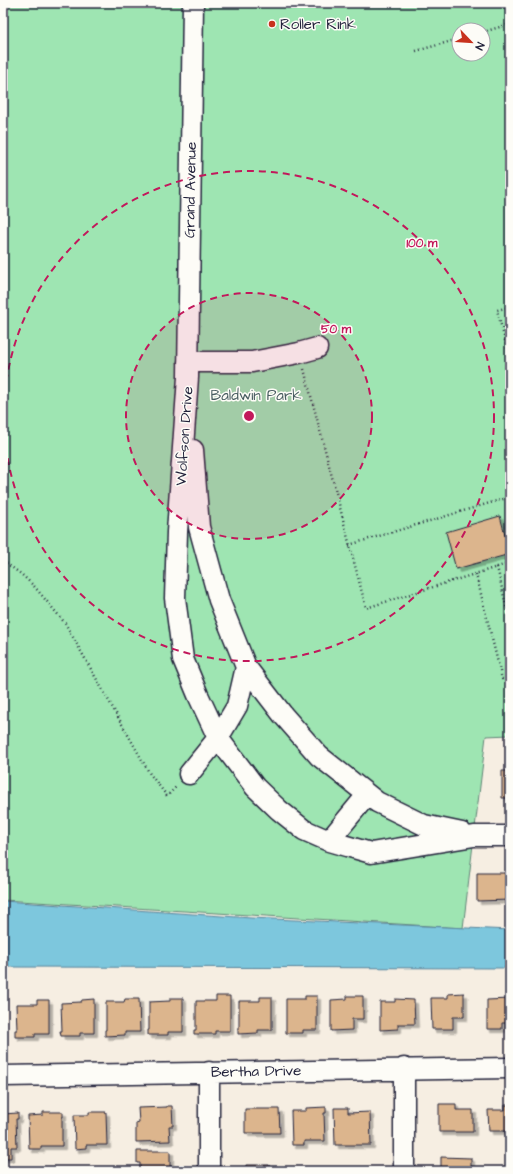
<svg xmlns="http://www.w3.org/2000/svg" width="513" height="1174" font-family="'Architects Daughter',sans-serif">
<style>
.green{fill:#9ee5b2;stroke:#608476;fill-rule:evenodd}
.water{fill:#7dc7dd;stroke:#59859c}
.building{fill:#dcb58d;stroke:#22223b;filter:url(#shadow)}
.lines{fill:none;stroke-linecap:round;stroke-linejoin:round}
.minor-casing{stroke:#22223b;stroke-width:23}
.path{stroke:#22223b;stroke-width:2.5;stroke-dasharray:1 3;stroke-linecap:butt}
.minor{stroke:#fdfcf7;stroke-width:20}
.ring{fill:none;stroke:#c2185b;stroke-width:2;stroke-dasharray:7 5}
.poi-dot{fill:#c8321e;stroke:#fdfcf7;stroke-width:1.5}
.labels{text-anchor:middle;stroke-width:3;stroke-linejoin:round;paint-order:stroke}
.poi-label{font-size:15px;fill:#22223b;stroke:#fdfcf7;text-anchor:start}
.street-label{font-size:15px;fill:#22223b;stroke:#fdfcf7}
.park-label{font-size:15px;fill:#475c5f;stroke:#fdfcf7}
.centre{fill:#c2185b;stroke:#fdfcf7;stroke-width:2}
.ring-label{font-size:12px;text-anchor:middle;font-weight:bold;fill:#c2185b;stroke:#fdfcf7;stroke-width:3;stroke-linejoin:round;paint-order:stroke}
</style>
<defs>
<filter id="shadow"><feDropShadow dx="3.5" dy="3.5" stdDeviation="0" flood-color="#0004"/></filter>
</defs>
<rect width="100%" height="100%" fill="#f6eee2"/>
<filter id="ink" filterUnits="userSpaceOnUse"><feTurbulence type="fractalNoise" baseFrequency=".025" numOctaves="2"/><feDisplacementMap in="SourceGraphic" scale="8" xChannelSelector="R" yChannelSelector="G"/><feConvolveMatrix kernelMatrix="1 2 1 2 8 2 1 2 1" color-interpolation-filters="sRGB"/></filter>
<g filter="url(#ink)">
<!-- green -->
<path class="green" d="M 3,3 L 510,3 L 510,735 L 486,736 L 463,928 L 3,900 ZM 459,30 L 483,30 L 483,54 L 459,54 Z"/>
<!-- water -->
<path class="water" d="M 3,901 L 251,918 L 510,930 L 510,968 L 3,967 Z"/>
<!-- building -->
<path class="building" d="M 500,516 L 510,554 L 456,569 L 446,532 Z
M 502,771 L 510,771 L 510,798 L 502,798 Z
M 477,873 L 510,873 L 510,900 L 477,901 Z
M 464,993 L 464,1017 L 453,1017 L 453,1029 L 432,1029 L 431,998 L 448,998 L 448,994 Z
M 216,996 L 230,996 L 230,1031 L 215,1031 L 215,1034 L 194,1034 L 194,1030 L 196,1030 L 196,1001 L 216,1001 Z
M 305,996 L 317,996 L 317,1030 L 303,1030 L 303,1033 L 286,1033 L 286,999 L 305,999 Z
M 347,996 L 363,996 L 363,1019 L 352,1019 L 352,1030 L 331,1031 L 331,1000 L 347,999 Z
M 260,997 L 272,997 L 272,1030 L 258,1030 L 258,1033 L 238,1034 L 238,1029 L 239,1029 L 239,1001 L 260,1001 Z
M 170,998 L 183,998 L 183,1032 L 168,1032 L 168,1035 L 148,1035 L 148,1030 L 149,1030 L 149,1002 L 170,1001 Z
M 94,999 L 94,1033 L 80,1033 L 80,1036 L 61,1036 L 60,1031 L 62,1031 L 61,1003 L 81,1002 L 82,1000 Z
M 125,999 L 139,999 L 140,1032 L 125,1032 L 125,1035 L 105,1036 L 105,1030 L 106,1030 L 106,1002 L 124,1002 Z
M 395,999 L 414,1000 L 415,1024 L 398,1024 L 398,1029 L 380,1030 L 380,1002 L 395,1002 Z
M 510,999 L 510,1023 L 502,1023 L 502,1029 L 487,1029 L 487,1000 Z
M 37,1000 L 49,1000 L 49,1034 L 35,1034 L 35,1037 L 15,1037 L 15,1030 L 17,1030 L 16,1004 L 37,1004 Z
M 439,1104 L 456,1104 L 456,1110 L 473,1110 L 473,1132 L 439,1132 Z
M 505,1105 L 510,1105 L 510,1134 L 506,1134 L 506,1131 L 489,1131 L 488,1110 L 505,1110 Z
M 167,1106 L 172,1106 L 173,1126 L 169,1126 L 170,1141 L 136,1142 L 136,1123 L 139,1122 L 138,1108 L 167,1107 Z
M 326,1107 L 326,1113 L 324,1113 L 325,1141 L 304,1141 L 304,1145 L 292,1145 L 291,1111 L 306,1111 L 306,1108 Z
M 334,1108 L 348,1108 L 348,1113 L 370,1112 L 371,1145 L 335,1145 Z
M 245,1109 L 279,1109 L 280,1133 L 245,1133 Z
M 43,1112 L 63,1112 L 63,1117 L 62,1117 L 62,1146 L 41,1146 L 41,1149 L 29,1149 L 28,1116 L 43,1115 Z
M 89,1112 L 106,1112 L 107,1145 L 86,1145 L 86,1148 L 75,1149 L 74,1115 L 89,1115 Z
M 18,1113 L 18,1119 L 16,1119 L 17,1147 L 11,1147 L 11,1158 L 3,1158 L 3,1114 Z
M 137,1151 L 170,1151 L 170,1166 L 174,1167 L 174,1171 L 140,1171 L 140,1163 L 137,1163 Z
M 441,1157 L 471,1158 L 471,1171 L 441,1171 Z
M 246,1165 L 269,1165 L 270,1171 L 246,1171 Z"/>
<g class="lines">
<defs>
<path id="minor" d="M 193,3 L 188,377 L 177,532 L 175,598 L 183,659 L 198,695 L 218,738 L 255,787 L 279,810 L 304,830 L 329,841 L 371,853 L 474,836 L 510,836
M 188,362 L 252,362 L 299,353 L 317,348
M 193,450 L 199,527 L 219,600 L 246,667 L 283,715 L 319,756 L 377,802 L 424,825 L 462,833
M 189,774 L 218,738 L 237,706 L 246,667
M 329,841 L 367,795
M 404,1068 L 404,1171
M 209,1072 L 209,1171
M 3,1076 L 510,1068"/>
</defs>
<!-- minor casing -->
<use href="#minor" class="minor-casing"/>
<!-- path -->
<path class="path" d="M 483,32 L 510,24
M 416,51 L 459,39
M 510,307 L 497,310 L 510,359
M 304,369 L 366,608 L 510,563
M 349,545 L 510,497
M 3,561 L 21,574 L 34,586 L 65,623 L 150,774 L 167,796 L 177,786
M 497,567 L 510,623
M 476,574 L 502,679 L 510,677"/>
<!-- minor -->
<use href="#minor" class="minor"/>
</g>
</g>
<!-- distance rings -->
<circle cx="249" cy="416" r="123" fill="#c2185b" fill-opacity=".12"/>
<g class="ring">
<circle cx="249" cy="416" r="123"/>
<circle cx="249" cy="416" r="245"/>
</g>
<!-- markers -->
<circle class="poi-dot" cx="272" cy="24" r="4"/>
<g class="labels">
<!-- poi labels -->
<g class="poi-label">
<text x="280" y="29">Roller Rink</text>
</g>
<!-- street labels -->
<g class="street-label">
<text transform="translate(190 190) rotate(-89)" y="5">Grand Avenue</text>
<text transform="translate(184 436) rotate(-86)" y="5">Wolfson Drive</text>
<text transform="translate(256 1071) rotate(-1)" y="5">Bertha Drive</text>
</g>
<!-- park labels -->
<g class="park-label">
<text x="256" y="400">Baldwin Park</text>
</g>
</g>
<circle cx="249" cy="416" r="6" class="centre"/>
<g class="ring-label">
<text x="422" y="247">100 m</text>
<text x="336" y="333">50 m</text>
</g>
<!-- margin -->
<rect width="513" height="1174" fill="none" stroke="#fdfcf7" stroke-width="16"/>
<rect x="8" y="8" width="497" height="1158" fill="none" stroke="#22223b" stroke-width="1.5" filter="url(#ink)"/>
<!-- north arrow -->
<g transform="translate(471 42) rotate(115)"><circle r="19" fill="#fdfcf7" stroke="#a5a5ac"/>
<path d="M0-3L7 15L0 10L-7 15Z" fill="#c8321e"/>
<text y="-6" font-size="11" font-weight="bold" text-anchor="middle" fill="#22223b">N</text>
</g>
</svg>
